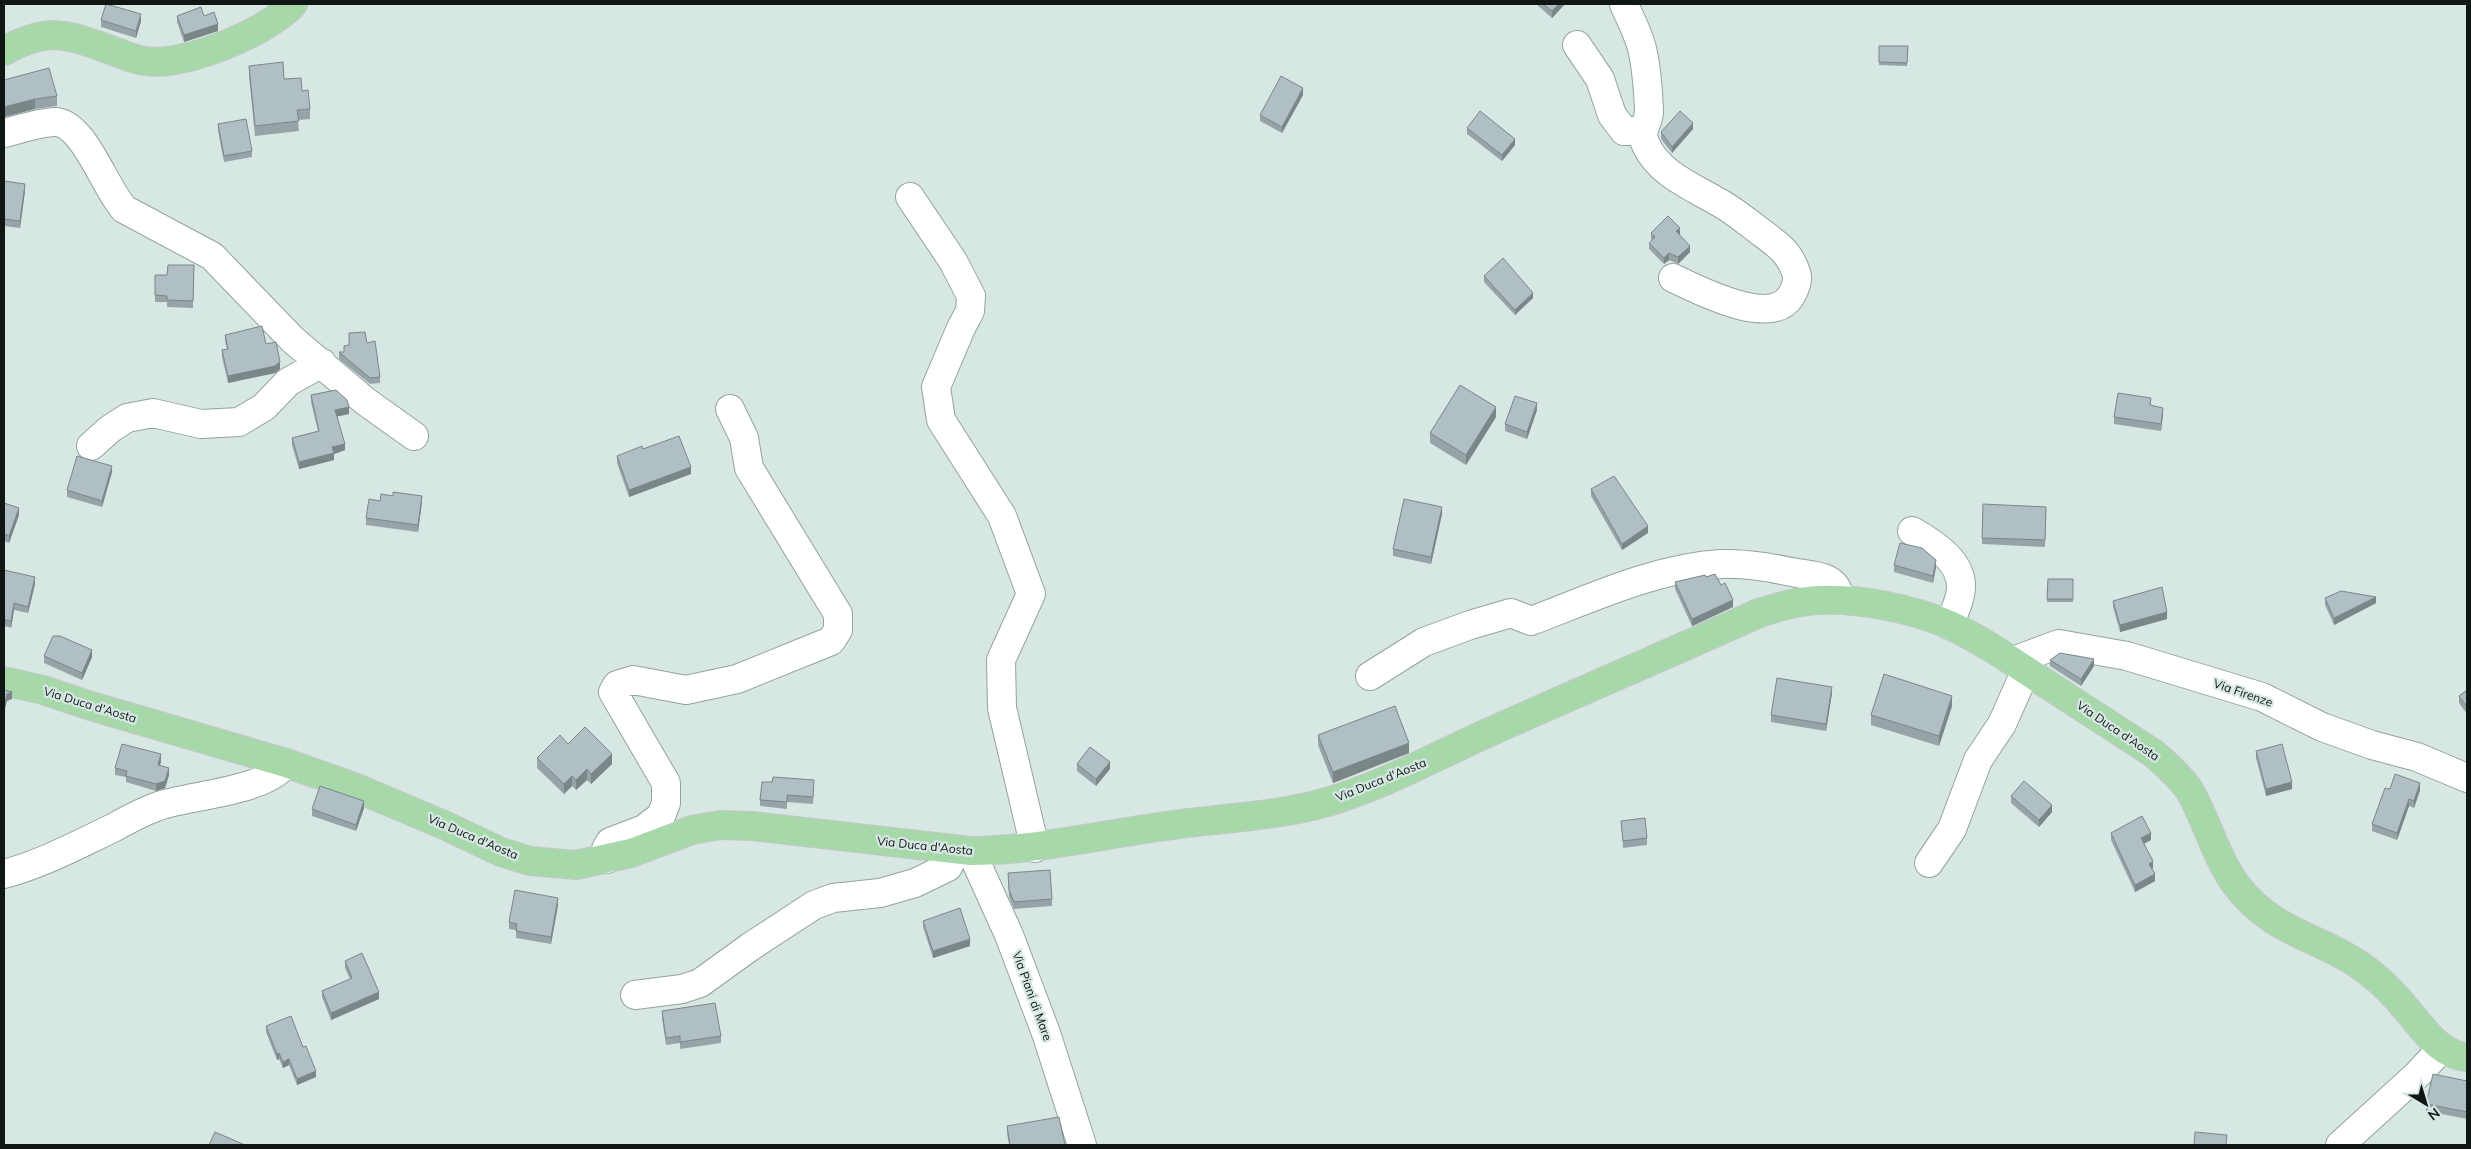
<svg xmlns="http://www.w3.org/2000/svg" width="2471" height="1149" font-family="Mulish,sans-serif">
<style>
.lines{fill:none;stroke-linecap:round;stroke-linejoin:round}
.minor-casing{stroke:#93a39f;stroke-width:30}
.major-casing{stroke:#c6c7c7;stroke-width:30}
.minor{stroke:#fff;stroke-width:28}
.major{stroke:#a7d8aa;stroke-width:28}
.wall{fill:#96a4a8}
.shaded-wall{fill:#7a8688}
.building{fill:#afbfc3;stroke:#7a8688}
.labels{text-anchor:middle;stroke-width:4.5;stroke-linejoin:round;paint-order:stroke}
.street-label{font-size:12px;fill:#101614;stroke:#d7e8e4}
</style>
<rect width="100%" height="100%" fill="#d7e8e4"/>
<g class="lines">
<defs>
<path id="minor" d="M 1624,4 C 1630,19 1640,36 1643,53 C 1647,71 1648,91 1649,109 C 1650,124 1638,129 1646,145 C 1660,176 1698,189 1725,206 C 1738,214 1750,224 1762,233 C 1778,245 1789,252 1796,272 C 1799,279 1795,290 1791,296 C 1771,328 1698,290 1673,278
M 1577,45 L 1600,79 L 1612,115 L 1624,131 L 1642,131
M 4,133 C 17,130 44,121 57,122 C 85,126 105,188 124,209 L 212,256 L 293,340 L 365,401 L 414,436
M 910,197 L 953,261 L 971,296 L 970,311 L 961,328 L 936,387 L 941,420 L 1002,516 L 1031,594 L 1001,660 L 1002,708 L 1035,848
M 91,446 L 110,429 L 127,418 L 153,413 L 201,424 L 239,422 L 264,407 L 288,382 L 322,363
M 1912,531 C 1935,544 1967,564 1960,595 C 1958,605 1953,615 1949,625
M 2013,661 L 2059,644 L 2127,656 L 2262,697 L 2322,727 L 2372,745 L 2417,757 L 2467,778
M 1370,676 L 1424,642 L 1470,625 L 1511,613 L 1531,621 C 1592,598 1655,568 1721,564 C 1746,563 1772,568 1797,573 C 1817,576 1837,576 1840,599
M 971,851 L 1009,935 L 1046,1033 L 1082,1145
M 607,859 L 606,849 L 610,842 L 644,829 L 661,816 L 666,803 L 666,783 L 613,692 L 617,685 L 633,680 L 686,690 L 737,679 L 831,641 L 838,630 L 838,614 L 749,468 L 744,438 L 730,409
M 1929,863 L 1952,829 L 1978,760 L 2002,724 L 2026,670
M 4,874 C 42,864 77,845 113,828 C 129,819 147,809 165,804 C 196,795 268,790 286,763
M 635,995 L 682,989 L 700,983 L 750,947 L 814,905 L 833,898 L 880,893 L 915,883 L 948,867 L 956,850
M 2340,1145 L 2418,1074 L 2442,1048"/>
<path id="major" d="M 4,51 C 52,25 68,35 116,52 C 125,55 135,60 145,61 C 184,67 266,33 293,4
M 4,681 L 43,690 L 91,706 L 286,763 L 354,787 L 444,825 L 501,852 L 530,861 L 576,865 L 631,853 L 692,830 L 720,825 L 752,826 L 971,851 C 1037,850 1100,835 1166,826 C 1225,817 1286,817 1343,797 C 1394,780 1442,753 1492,731 C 1581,691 1671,653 1759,613 C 1779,607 1798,601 1819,600 C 1858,598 1915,609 1952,626 C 1985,642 2015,663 2045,683 C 2081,706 2117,730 2153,753 C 2166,764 2178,775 2188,788 C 2207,819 2215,857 2237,886 C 2274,935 2326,938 2369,972 C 2383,983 2396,996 2407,1010 C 2424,1029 2439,1055 2467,1057"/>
</defs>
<!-- minor casing -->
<use href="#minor" class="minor-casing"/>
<!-- major casing -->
<use href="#major" class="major-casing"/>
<!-- minor -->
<use href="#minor" class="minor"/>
<!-- major -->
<use href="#major" class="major"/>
</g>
<!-- wall -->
<path class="wall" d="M 1536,4 L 1565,4 L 1552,18 Z
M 177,16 L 204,16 L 218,31 L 184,42 L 177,22 Z
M 101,20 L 141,21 L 136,38 L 101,27 Z
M 1879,46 L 1908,46 L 1907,66 L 1879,65 Z
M 249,66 L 284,79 L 302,91 L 310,109 L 310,119 L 298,120 L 299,131 L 255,136 L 249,76 Z
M 4,80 L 57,96 L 57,106 L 35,109 L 4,117 Z
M 1303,95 L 1282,133 L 1260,121 L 1260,115 Z
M 218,124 L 252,151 L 252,157 L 224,162 L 218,131 Z
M 1467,128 L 1515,145 L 1502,161 L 1467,134 Z
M 1693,129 L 1672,153 L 1661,139 L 1661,132 Z
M 4,181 L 25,191 L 20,228 L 4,226 Z
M 1651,233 L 1680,234 L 1679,235 L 1690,252 L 1678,264 L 1669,260 L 1664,264 L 1649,249 L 1649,243 L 1652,240 L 1651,239 Z
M 194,265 L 193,308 L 167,307 L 167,302 L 155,302 L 155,275 L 167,275 Z
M 1484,276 L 1533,298 L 1515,315 L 1484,282 Z
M 225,335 L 266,344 L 280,369 L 275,373 L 228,383 L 222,357 L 222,350 L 227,349 L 225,341 Z
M 367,343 L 380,377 L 380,383 L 370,384 L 339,359 L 339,352 L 344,352 Z
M 311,395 L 349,414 L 337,416 L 345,450 L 334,454 L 334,460 L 299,469 L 292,445 L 292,438 L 318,431 L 311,402 Z
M 2151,406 L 2163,414 L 2161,431 L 2114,424 L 2114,417 Z
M 1537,410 L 1527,439 L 1505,431 L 1505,424 Z
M 1496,417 L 1466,465 L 1430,443 L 1430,433 Z
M 617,456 L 691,474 L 629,497 L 617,463 Z
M 112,472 L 102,507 L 67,497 L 67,490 Z
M 1591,489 L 1648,533 L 1622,550 L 1591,496 Z
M 380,501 L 422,502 L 418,532 L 366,525 L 366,518 Z
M 4,503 L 19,515 L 9,543 L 4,541 Z
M 2046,507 L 2045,547 L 1982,544 L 1982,538 Z
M 1442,514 L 1431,564 L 1393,556 L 1393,549 Z
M 1894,565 L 1936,567 L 1933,583 L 1894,572 Z
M 4,570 L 35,584 L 28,613 L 14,610 L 11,628 L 5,626 Z
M 1706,577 L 1721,585 L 1733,607 L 1692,626 L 1675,589 L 1675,582 Z
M 2048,579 L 2073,579 L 2073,602 L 2047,602 Z
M 2325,598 L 2376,603 L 2334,625 L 2325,605 Z
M 2113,601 L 2167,619 L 2120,632 L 2113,607 Z
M 44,656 L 92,657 L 82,680 L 44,663 Z
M 2050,660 L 2094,666 L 2081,686 L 2050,666 Z
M 2467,690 L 2467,714 L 2459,703 L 2459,696 Z
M 1832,693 L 1826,731 L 1771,722 L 1771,715 Z
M 1952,706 L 1939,746 L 1871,725 L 1871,715 Z
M 1318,735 L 1409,753 L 1333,783 L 1318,745 Z
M 568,744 L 612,764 L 591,784 L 587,780 L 576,790 L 572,786 L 564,794 L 537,768 L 537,758 Z
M 2256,751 L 2292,789 L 2266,796 L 2256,758 Z
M 161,761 L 160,766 L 169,775 L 165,788 L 156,791 L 126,782 L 126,777 L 115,775 L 115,768 Z
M 1077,764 L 1110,769 L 1096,786 L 1077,771 Z
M 814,787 L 813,804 L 787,802 L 787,809 L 760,806 L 760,800 Z
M 2390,789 L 2420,790 L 2414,808 L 2409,806 L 2397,840 L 2372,831 L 2372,824 Z
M 2011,796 L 2052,812 L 2039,827 L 2011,803 Z
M 364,808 L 356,831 L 312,816 L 312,809 Z
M 1621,821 L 1647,838 L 1647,845 L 1623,848 Z
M 2111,833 L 2151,840 L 2144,844 L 2153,868 L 2152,869 L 2155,881 L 2135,892 L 2111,840 Z
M 1008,873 L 1052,899 L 1052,906 L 1014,909 L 1009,897 Z
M 558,905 L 551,944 L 516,938 L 516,930 L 509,929 L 509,922 Z
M 923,921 L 970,946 L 933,958 L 923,927 Z
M 345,961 L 379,999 L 331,1020 L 322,997 L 322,991 L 350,979 L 345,968 Z
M 662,1011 L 721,1036 L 721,1043 L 680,1049 L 680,1043 L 666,1045 L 662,1018 Z
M 266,1026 L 303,1047 L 316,1077 L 297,1085 L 289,1065 L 283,1068 L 279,1059 L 277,1060 L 266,1032 Z
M 2467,1081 L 2467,1119 L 2426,1111 L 2426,1104 Z
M 1007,1126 L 1065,1145 L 1009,1145 L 1007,1133 Z"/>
<!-- shaded-wall -->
<path class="shaded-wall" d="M 1559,4 L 1565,4 L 1552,18 L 1552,11 Z
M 141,14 L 141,21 L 136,38 L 136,31 Z
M 218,24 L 218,31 L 184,42 L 184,35 Z
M 1303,88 L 1303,95 L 1282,133 L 1282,127 Z
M 35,99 L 35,109 L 4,117 L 4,107 Z
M 1693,123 L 1693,129 L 1672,153 L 1672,147 Z
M 1515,139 L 1515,145 L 1502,161 L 1502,155 Z
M 25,184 L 25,191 L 20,228 L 20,221 Z
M 1680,228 L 1680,234 L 1676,238 L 1676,231 Z
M 1690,246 L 1690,252 L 1678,264 L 1678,257 Z
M 1669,253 L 1669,260 L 1664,264 L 1664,258 Z
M 1533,293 L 1533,298 L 1515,315 L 1515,310 Z
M 280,362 L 280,369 L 275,373 L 228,383 L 228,376 Z
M 1537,403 L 1537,410 L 1527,439 L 1527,432 Z
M 349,407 L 349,414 L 335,417 L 335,410 Z
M 1496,407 L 1496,417 L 1466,465 L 1466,455 Z
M 2163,408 L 2163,414 L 2161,431 L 2161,424 Z
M 345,444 L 345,450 L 334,454 L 334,460 L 299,469 L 299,462 L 332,447 Z
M 112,466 L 112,472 L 102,507 L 102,501 Z
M 691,467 L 691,474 L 629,497 L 629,490 Z
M 422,496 L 422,502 L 418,532 L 418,525 Z
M 1442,507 L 1442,514 L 1431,564 L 1431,557 Z
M 19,508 L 19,515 L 9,543 L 9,536 Z
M 1648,526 L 1648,533 L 1622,550 L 1622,544 Z
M 1936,560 L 1936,567 L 1933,583 L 1933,576 Z
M 35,577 L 35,584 L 28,613 L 28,607 Z
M 2376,597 L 2376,603 L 2334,625 L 2334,618 Z
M 1733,600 L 1733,607 L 1692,626 L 1692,619 Z
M 14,603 L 14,610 L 11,628 L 11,621 Z
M 2167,612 L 2167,619 L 2120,632 L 2120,625 Z
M 92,650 L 92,657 L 82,680 L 82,673 Z
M 2094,659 L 2094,666 L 2081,686 L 2081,679 Z
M 1832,687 L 1832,693 L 1826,731 L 1826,724 Z
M 12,692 L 12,699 L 7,701 L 4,713 L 4,707 L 7,694 Z
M 1952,696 L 1952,706 L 1939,746 L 1939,736 Z
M 1409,743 L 1409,753 L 1333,783 L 1333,772 Z
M 161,754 L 161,761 L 158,772 L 158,765 Z
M 612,754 L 612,764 L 591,784 L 591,774 Z
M 1110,762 L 1110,769 L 1096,786 L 1096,779 Z
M 169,768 L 169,775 L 165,788 L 156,791 L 156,784 Z
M 587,769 L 587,780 L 576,790 L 576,780 Z
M 572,776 L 572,786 L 564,794 L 564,784 Z
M 2292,782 L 2292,789 L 2266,796 L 2266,789 Z
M 2420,783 L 2420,790 L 2414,808 L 2414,801 Z
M 2409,799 L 2409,806 L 2397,840 L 2397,833 Z
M 364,801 L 364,808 L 356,831 L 356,825 Z
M 2052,805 L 2052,812 L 2039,827 L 2039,820 Z
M 2151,833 L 2151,840 L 2141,845 L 2141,838 Z
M 2153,861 L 2153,868 L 2149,871 L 2149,864 Z
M 2155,874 L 2155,881 L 2135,892 L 2135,885 Z
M 558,898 L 558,905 L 551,944 L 551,937 Z
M 970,939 L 970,946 L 933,958 L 933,951 Z
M 379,992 L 379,999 L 331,1020 L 331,1013 Z
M 279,1053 L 279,1059 L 277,1060 L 277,1054 Z
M 289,1059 L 289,1065 L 283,1068 L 283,1062 Z
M 316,1071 L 316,1077 L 297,1085 L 297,1079 Z"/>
<!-- building -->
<path class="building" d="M 106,4 L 141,14 L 136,31 L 101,20 Z
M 1543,4 L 1559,4 L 1552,11 Z
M 201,7 L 204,16 L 214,12 L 218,24 L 184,35 L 177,16 Z
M 1879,46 L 1908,46 L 1907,63 L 1879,62 Z
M 283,62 L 284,79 L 301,78 L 302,91 L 308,90 L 310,109 L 297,110 L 299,121 L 255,126 L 249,66 Z
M 49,68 L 57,96 L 35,99 L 4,107 L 4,80 Z
M 1281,76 L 1303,88 L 1282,127 L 1260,115 Z
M 1480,111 L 1515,139 L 1502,155 L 1467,128 Z
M 1680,111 L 1693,123 L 1672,147 L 1661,132 Z
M 246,119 L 252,151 L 224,156 L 218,124 Z
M 4,181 L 25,184 L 20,221 L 4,219 Z
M 1668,216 L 1680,228 L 1676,231 L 1690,246 L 1678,257 L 1669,253 L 1664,258 L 1649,243 L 1655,237 L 1651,233 Z
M 1503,258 L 1533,293 L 1515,310 L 1484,276 Z
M 168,265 L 194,265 L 193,301 L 167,300 L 167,296 L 155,295 L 155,275 L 167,275 Z
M 262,326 L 266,344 L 276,342 L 280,362 L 275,366 L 228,376 L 222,350 L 228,349 L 225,335 Z
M 365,332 L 367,343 L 375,341 L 380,377 L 370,378 L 339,352 L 344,352 L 344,346 L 349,345 L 349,333 Z
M 1460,385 L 1496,407 L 1466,455 L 1430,433 Z
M 336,390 L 347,400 L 349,407 L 335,410 L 345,444 L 332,447 L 334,453 L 299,462 L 292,438 L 319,431 L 311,395 Z
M 2118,393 L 2151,398 L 2150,405 L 2163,408 L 2161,424 L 2114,417 Z
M 1515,396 L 1537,403 L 1527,432 L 1505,424 Z
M 679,436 L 691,467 L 629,490 L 617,456 L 642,446 L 643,449 Z
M 77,456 L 112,466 L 102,501 L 67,490 Z
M 1614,476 L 1648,526 L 1622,544 L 1591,489 Z
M 393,492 L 422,496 L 418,525 L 366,518 L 369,499 L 380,501 L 381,494 L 393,496 Z
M 1404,499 L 1442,507 L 1431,557 L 1393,549 Z
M 4,503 L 19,508 L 9,536 L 4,534 Z
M 1983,504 L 2046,507 L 2045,540 L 1982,538 Z
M 1900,543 L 1922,548 L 1936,560 L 1933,576 L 1894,565 Z
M 4,570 L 35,577 L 28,607 L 14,603 L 11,621 L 5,620 L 4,630 Z
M 1715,574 L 1721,585 L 1725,583 L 1733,600 L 1692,619 L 1675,582 L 1705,575 L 1706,577 Z
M 2048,579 L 2073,579 L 2073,599 L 2047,599 Z
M 2162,587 L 2167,612 L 2120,625 L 2113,601 Z
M 2341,591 L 2376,597 L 2334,618 L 2325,598 Z
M 53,636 L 60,636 L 92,650 L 82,673 L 44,656 Z
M 2060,653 L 2094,659 L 2081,679 L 2050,660 Z
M 1884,674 L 1952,696 L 1939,736 L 1871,715 Z
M 1777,678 L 1832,687 L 1826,724 L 1771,715 Z
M 4,690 L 12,692 L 7,694 L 4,707 Z
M 2467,690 L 2467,707 L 2459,696 Z
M 1395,706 L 1409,743 L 1333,772 L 1318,735 Z
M 585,727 L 612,754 L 591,774 L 587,769 L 576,780 L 572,776 L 564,784 L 537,758 L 560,735 L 568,744 Z
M 122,744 L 161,754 L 158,765 L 169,768 L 165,781 L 156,784 L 126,776 L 127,771 L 115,768 Z
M 2282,744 L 2292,782 L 2266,789 L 2256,751 Z
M 1090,747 L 1110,762 L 1096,779 L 1077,764 Z
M 2395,774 L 2420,783 L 2414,801 L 2409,799 L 2397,833 L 2372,824 L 2385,788 L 2390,789 Z
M 773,777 L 814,780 L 813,797 L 787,795 L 787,802 L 760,800 L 762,782 L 772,782 Z
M 2024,781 L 2052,805 L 2039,820 L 2011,796 Z
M 320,786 L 364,801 L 356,825 L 312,809 Z
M 2142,816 L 2151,833 L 2141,838 L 2153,861 L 2149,864 L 2155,874 L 2135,885 L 2111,833 Z
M 1645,818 L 1647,838 L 1623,841 L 1621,821 Z
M 1050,870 L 1052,899 L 1014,902 L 1009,890 L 1008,873 Z
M 515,890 L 558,898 L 551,937 L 516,931 L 517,924 L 509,922 Z
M 960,908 L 970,939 L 933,951 L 923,921 Z
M 362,953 L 379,992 L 331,1013 L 322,991 L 352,978 L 345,961 Z
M 715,1003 L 721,1036 L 680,1042 L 680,1036 L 666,1038 L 662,1011 Z
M 291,1016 L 303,1047 L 306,1046 L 316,1071 L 297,1079 L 289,1059 L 283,1062 L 279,1053 L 277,1054 L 266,1026 Z
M 2433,1074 L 2467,1081 L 2467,1112 L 2426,1104 Z
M 1059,1117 L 1065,1145 L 1010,1145 L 1007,1126 Z
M 215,1132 L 245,1145 L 209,1145 Z
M 2195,1132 L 2227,1135 L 2226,1145 L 2194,1145 Z"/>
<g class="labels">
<!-- street labels -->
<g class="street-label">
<text transform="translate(2243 693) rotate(19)" y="4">Via Firenze</text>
<text transform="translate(90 705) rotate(17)" y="4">Via Duca d'Aosta</text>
<text transform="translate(2118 731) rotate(34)" y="4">Via Duca d'Aosta</text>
<text transform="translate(1381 780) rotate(-22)" y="4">Via Duca d'Aosta</text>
<text transform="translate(473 837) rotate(23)" y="4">Via Duca d'Aosta</text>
<text transform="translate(925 846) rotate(6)" y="4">Via Duca d'Aosta</text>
<text transform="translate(1032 996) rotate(70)" y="4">Via Piani di Mare</text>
</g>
</g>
<!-- border -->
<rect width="2471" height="1149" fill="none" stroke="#101614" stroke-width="10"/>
<!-- north arrow -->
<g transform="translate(2426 1104) rotate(142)" stroke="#d7e8e4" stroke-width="4" paint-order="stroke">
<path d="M0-4L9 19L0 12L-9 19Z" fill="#101614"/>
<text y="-8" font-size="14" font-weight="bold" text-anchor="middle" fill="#101614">N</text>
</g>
</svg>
